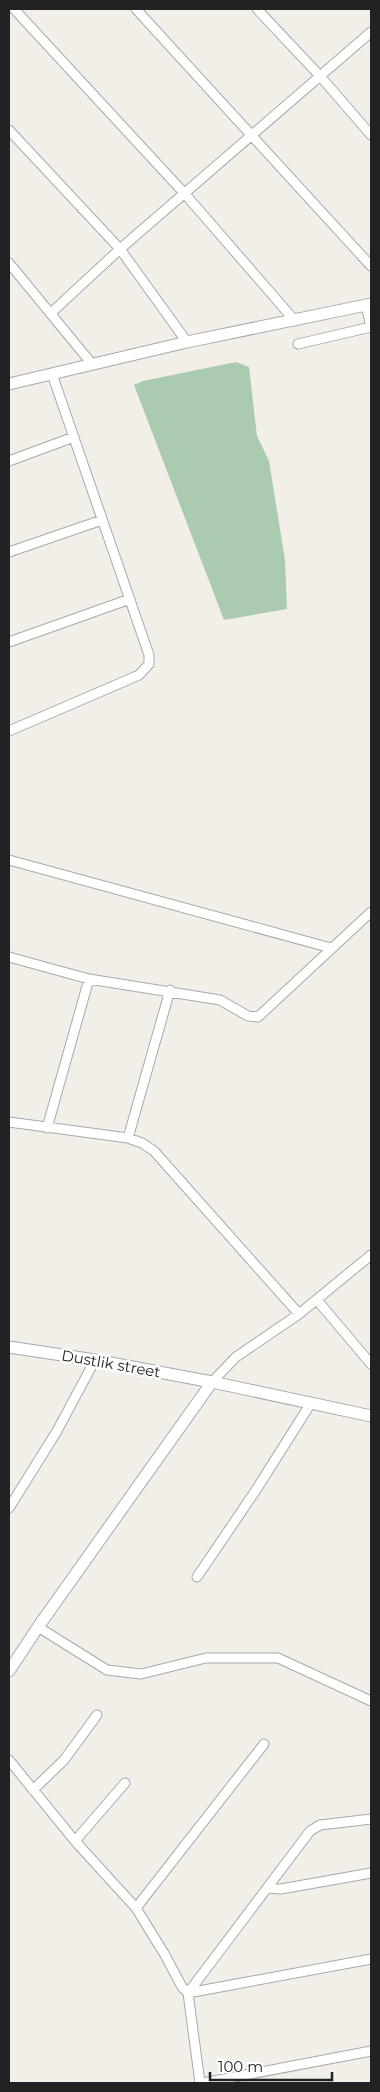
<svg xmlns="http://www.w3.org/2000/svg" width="380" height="2092" font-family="Montserrat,sans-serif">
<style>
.cemetery{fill:#aacbaf}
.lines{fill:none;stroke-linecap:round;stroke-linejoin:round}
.minor-casing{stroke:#a9a9a9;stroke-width:11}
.tertiary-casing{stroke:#a9a9a9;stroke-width:13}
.minor{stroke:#fff;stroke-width:9}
.tertiary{stroke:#fff;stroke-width:11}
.labels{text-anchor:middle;stroke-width:5;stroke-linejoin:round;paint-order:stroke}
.street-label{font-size:15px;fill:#222;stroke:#fff}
</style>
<rect width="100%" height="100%" fill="#f2efe9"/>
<!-- cemetery -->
<path class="cemetery" d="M 236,362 L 249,367 L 257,436 L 269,461 L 285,560 L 287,609 L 224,620 L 134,385 L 143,381 Z"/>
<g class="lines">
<defs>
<path id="minor" d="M 14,9 L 185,194 L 295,321
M 136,9 L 371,266
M 257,9 L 320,76 L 371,135
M 9,130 L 120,249 L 187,342
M 9,263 L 92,364
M 366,305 L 371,327
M 51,313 L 120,249 L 371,32
M 298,344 L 371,327
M 9,461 L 74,437
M 9,552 L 102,520
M 9,642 L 130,599
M 9,731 L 139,675 L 149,664 L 149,655 L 52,374
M 9,860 L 331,948
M 9,957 L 89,979 L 220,1000 L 248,1016 L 258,1017 L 371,912
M 9,1122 L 128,1138 L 142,1143 L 154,1151 L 299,1314
M 47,1128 L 89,979
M 128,1138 L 170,990
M 317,1300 L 371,1364
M 212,1382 L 236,1357 L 299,1314 L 371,1255
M 9,1508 L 57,1431 L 95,1360
M 197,1577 L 256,1490 L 311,1403
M 38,1627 L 107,1670 L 141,1674 L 206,1658 L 278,1658 L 371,1701
M 9,1760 L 75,1841 L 136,1908 L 165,1955 L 182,1987 L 188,1993 L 200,2083
M 33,1790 L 64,1760 L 97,1715
M 75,1841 L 125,1783
M 267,1888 L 281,1889 L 371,1873
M 136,1908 L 264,1744
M 188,1993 L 310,1831 L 320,1825 L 371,1819
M 188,1993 L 371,1959
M 203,2083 L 371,2051"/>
<path id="tertiary" d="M 9,384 L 187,342 L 371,304
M 9,1347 L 95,1360 L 212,1382 L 371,1416
M 9,1671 L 38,1627 L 212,1382"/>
</defs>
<!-- minor casing -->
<use href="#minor" class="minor-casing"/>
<!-- tertiary casing -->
<use href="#tertiary" class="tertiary-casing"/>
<!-- minor -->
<use href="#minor" class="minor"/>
<!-- tertiary -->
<use href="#tertiary" class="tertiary"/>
</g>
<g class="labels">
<!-- street labels -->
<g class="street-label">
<text transform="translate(111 1364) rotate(10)" y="5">Dustlik street</text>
</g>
</g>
<!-- border -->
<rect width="380" height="2092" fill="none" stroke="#222222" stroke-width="20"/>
<!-- scale -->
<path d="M210 2072v8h122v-8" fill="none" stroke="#222222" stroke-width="2.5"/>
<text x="218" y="2072" font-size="15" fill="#222222" stroke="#ffffff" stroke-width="4" paint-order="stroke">100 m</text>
</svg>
